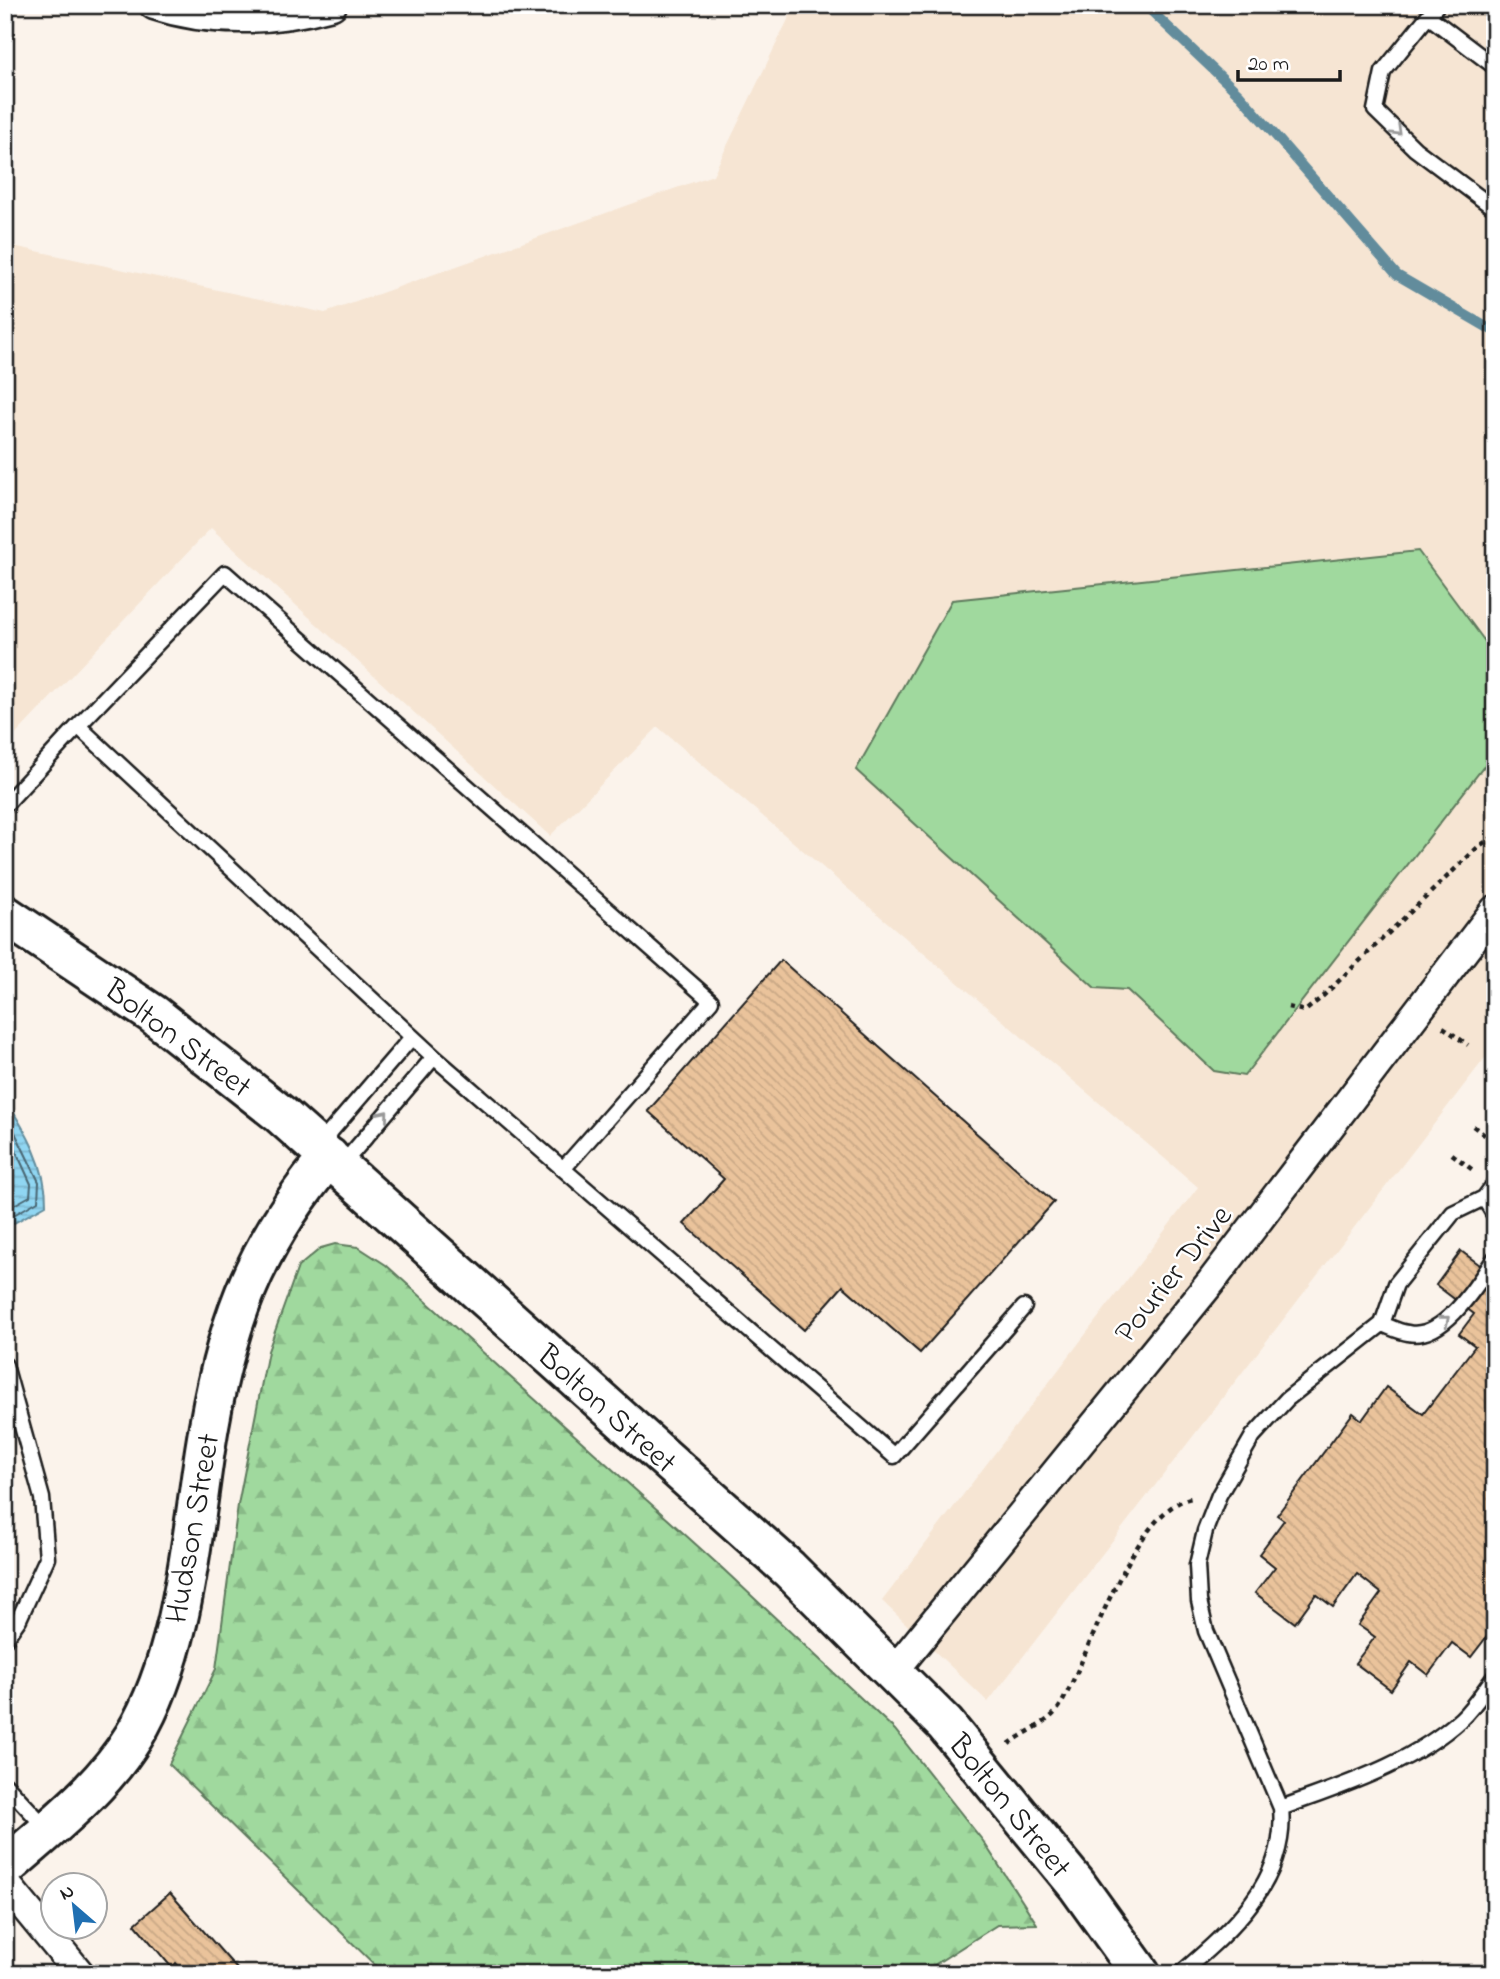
<svg xmlns="http://www.w3.org/2000/svg" width="1500" height="1979" font-family="'Indie Flower',sans-serif">
<style>
.built{fill:#f6e5d3}
.green{fill:#a0d99e;stroke:#5e7a5d;stroke-width:2}
.forest{fill:url(#forest-firs);stroke:#5e7a5d;stroke-width:2}
.water{fill:url(#water-rules);stroke:#628c9c;stroke-width:2}
.lines{fill:none;stroke-linecap:round;stroke-linejoin:round}
.shore{stroke:#4a6672;stroke-width:2}
.stream{stroke:#628c9c;stroke-width:10}
.building{fill:url(#building-back-hatch);stroke:#1c1c1c;stroke-width:2}
.lane-casing{stroke:#1c1c1c;stroke-width:19}
.street-casing{stroke:#1c1c1c;stroke-width:33}
.secondary-casing{stroke:#1c1c1c;stroke-width:44}
.path{stroke:#1c1c1c;stroke-width:4.5;stroke-dasharray:5 5;stroke-linecap:butt}
.lane{stroke:#fff;stroke-width:14}
.street{stroke:#fff;stroke-width:28}
.secondary{stroke:#fff;stroke-width:38}
.oneway{stroke:#999}
.labels{text-anchor:middle;stroke-width:5;stroke-linejoin:round;paint-order:stroke}
.street-label{font-size:32px;fill:#1c1c1c;stroke:#fff}
</style>
<defs>
<pattern id="forest-firs" width="22" height="20" patternUnits="userSpaceOnUse" patternTransform="scale(1.75)"><rect width="22" height="20" fill="#a0d99e"/><path d="M5 1l3.5 6h-7zM16 11l3.5 6h-7z" fill="#89ba88"/></pattern>
<pattern id="water-rules" width="6" height="5" patternUnits="userSpaceOnUse" patternTransform="scale(1.75)"><rect width="6" height="5" fill="#90d6f2"/><path d="M0 2.5h6" fill="none" stroke="#7cb7cf"/></pattern>
<pattern id="building-back-hatch" width="6" height="6" patternUnits="userSpaceOnUse" patternTransform="scale(1.75)"><rect width="6" height="6" fill="#eac39b"/><path d="M-1 5l2 2M0 0l6 6M5-1l2 2" fill="none" stroke="#c8a785"/></pattern>
</defs>
<rect width="100%" height="100%" fill="#fbf3eb"/>
<filter id="ink" filterUnits="userSpaceOnUse"><feTurbulence type="fractalNoise" baseFrequency=".0143" numOctaves="2"/><feDisplacementMap in="SourceGraphic" scale="14" xChannelSelector="R" yChannelSelector="G"/><feConvolveMatrix kernelMatrix="1 2 1 2 8 2 1 2 1" color-interpolation-filters="sRGB"/></filter>
<g filter="url(#ink)">
<!-- built -->
<path class="built" d="M 795,5 L 1495,5 L 1495,1045 L 988,1702 L 882,1601 L 1198,1187 L 658,727 L 550,836 L 211,528 L 5,746 L 5,236 L 13,246 L 325,313 L 713,175 Z"/>
<!-- green -->
<path class="green" d="M 1418,551 L 1495,655 L 1495,752 L 1244,1076 L 1214,1071 L 1127,990 L 1095,988 L 856,770 L 952,600 Z"/>
<!-- forest -->
<path class="forest" d="M 335,1244 L 358,1247 L 386,1265 L 722,1568 L 895,1730 L 983,1841 L 1037,1924 L 997,1925 L 920,1974 L 384,1974 L 169,1764 L 216,1669 L 238,1505 L 268,1351 L 298,1267 L 321,1248 Z"/>
<!-- water -->
<path class="water" d="M 5,1099 C 26,1131 47,1167 46,1205 L 5,1228 Z"/>
<g class="lines">
<!-- shore -->
<path class="shore" d="M 5,1112 L 39,1182 L 38,1201 L 5,1220
M 5,1127 L 31,1184 L 30,1196 L 5,1210"/>
<!-- stream -->
<path class="stream" d="M 1145,5 L 1240,95 L 1397,275 L 1495,332"/>
</g>
<!-- building -->
<path class="building" d="M 781,960 L 1054,1202 L 920,1353 L 843,1286 L 804,1330 L 684,1224 L 724,1179 L 648,1111 Z
M 1461,1251 L 1495,1276 L 1495,1626 L 1471,1657 L 1452,1643 L 1428,1675 L 1411,1662 L 1391,1690 L 1355,1663 L 1375,1637 L 1358,1625 L 1381,1593 L 1357,1574 L 1333,1607 L 1316,1594 L 1295,1623 L 1255,1593 L 1275,1567 L 1259,1554 L 1284,1520 L 1277,1515 L 1353,1413 L 1362,1420 L 1386,1387 L 1423,1414 L 1475,1346 L 1459,1334 L 1474,1314 L 1436,1285 Z
M 170,1893 L 237,1969 L 231,1974 L 185,1974 L 176,1963 L 172,1968 L 135,1924 Z"/>
<g class="lines">
<defs>
<path id="lane" d="M 1437,5 L 1383,72 L 1375,110 L 1415,149 L 1495,209
M 1428,16 L 1495,67
M 78,726 L 225,573 L 711,1001 L 563,1169
M 5,805 L 78,726 L 434,1057 L 894,1456 L 1024,1307
M 319,1145 L 412,1037
M 341,1166 L 434,1057
M 1484,1198 L 1495,1216
M 1382,1324 C 1390,1327 1399,1332 1408,1333 C 1444,1341 1478,1283 1495,1258
M 5,1365 L 42,1498 L 47,1558 L 19,1619 L 5,1639
M 5,1784 L 48,1830
M 1281,1808 C 1343,1785 1410,1765 1461,1719 C 1474,1707 1484,1690 1495,1676
M 1180,1974 C 1231,1930 1288,1881 1281,1808 L 1206,1631 L 1199,1601 L 1197,1565 L 1205,1531 L 1219,1495 L 1253,1436 L 1287,1399 L 1382,1324 L 1396,1284 L 1453,1213 L 1484,1198 L 1495,1183"/>
<path id="street" d="M 154,5 C 213,24 273,21 332,5
M 894,1671 L 1211,1282 L 1495,910
M 5,1883 L 80,1974"/>
<path id="secondary" d="M 5,915 L 153,1014 L 280,1114 L 789,1569 L 945,1724 L 1077,1885 L 1141,1974
M 5,1868 C 51,1827 101,1790 134,1736 C 183,1655 191,1542 205,1450 C 223,1332 251,1249 329,1157"/>
</defs>
<!-- lane casing -->
<use href="#lane" class="lane-casing"/>
<!-- street casing -->
<use href="#street" class="street-casing"/>
<!-- secondary casing -->
<use href="#secondary" class="secondary-casing"/>
<!-- path -->
<path class="path" d="M 1288,1007 L 1305,1011 L 1321,998 L 1479,846 L 1495,836
M 1443,1027 L 1468,1045
M 1473,1126 L 1495,1143
M 1452,1154 L 1474,1171
M 1009,1744 C 1025,1731 1049,1724 1060,1706 C 1089,1658 1133,1508 1192,1498"/>
<!-- lane -->
<use href="#lane" class="lane"/>
<!-- street -->
<use href="#street" class="street"/>
<!-- secondary -->
<use href="#secondary" class="secondary"/>
</g>
<!-- one-way arrows -->
<defs><path id="oneway-chevron" d="M-2-3.5L2.5 0L-2 3.5" fill="none" stroke-width="1.6" stroke-linecap="round" stroke-linejoin="round" transform="scale(1.75)"/></defs>
<g class="oneway">
<use href="#oneway-chevron" transform="translate(1397 131) rotate(44)"/>
<use href="#oneway-chevron" transform="translate(384 1115) rotate(-50)"/>
<use href="#oneway-chevron" transform="translate(1445 1320) rotate(-39)"/>
</g>
</g>
<g class="labels">
<!-- street labels -->
<g class="street-label">
<text transform="translate(179 1037) rotate(37)" y="11">Bolton Street</text>
<text transform="translate(1172 1273) rotate(-51)" y="11">Pourier Drive</text>
<text transform="translate(608 1408) rotate(42)" y="11">Bolton Street</text>
<text transform="translate(191 1528) rotate(-80)" y="11">Hudson Street</text>
<text transform="translate(1011 1805) rotate(51)" y="11">Bolton Street</text>
</g>
</g>
<!-- margin -->
<rect width="1500" height="1979" fill="none" stroke="#fff" stroke-width="28"/>
<rect x="14" y="14" width="1472" height="1951" fill="none" stroke="#1c1c1c" stroke-width="2.5" filter="url(#ink)"/>
<!-- north arrow -->
<g transform="translate(74 1906) rotate(332)"><circle r="33" fill="#ffffff" stroke="#a4a4a4" stroke-width="2"/>
<path d="M0-5L12 26L0 18L-12 26Z" fill="#1f6fb2"/>
<text y="-10" font-size="19" font-weight="bold" text-anchor="middle" fill="#1c1c1c">N</text>
</g>
<!-- scale -->
<path d="M1238 70v10h102v-10" fill="none" stroke="#1c1c1c" stroke-width="3.5"/>
<text x="1248" y="70" font-size="21" fill="#1c1c1c" stroke="#ffffff" stroke-width="5" paint-order="stroke">20 m</text>
</svg>
